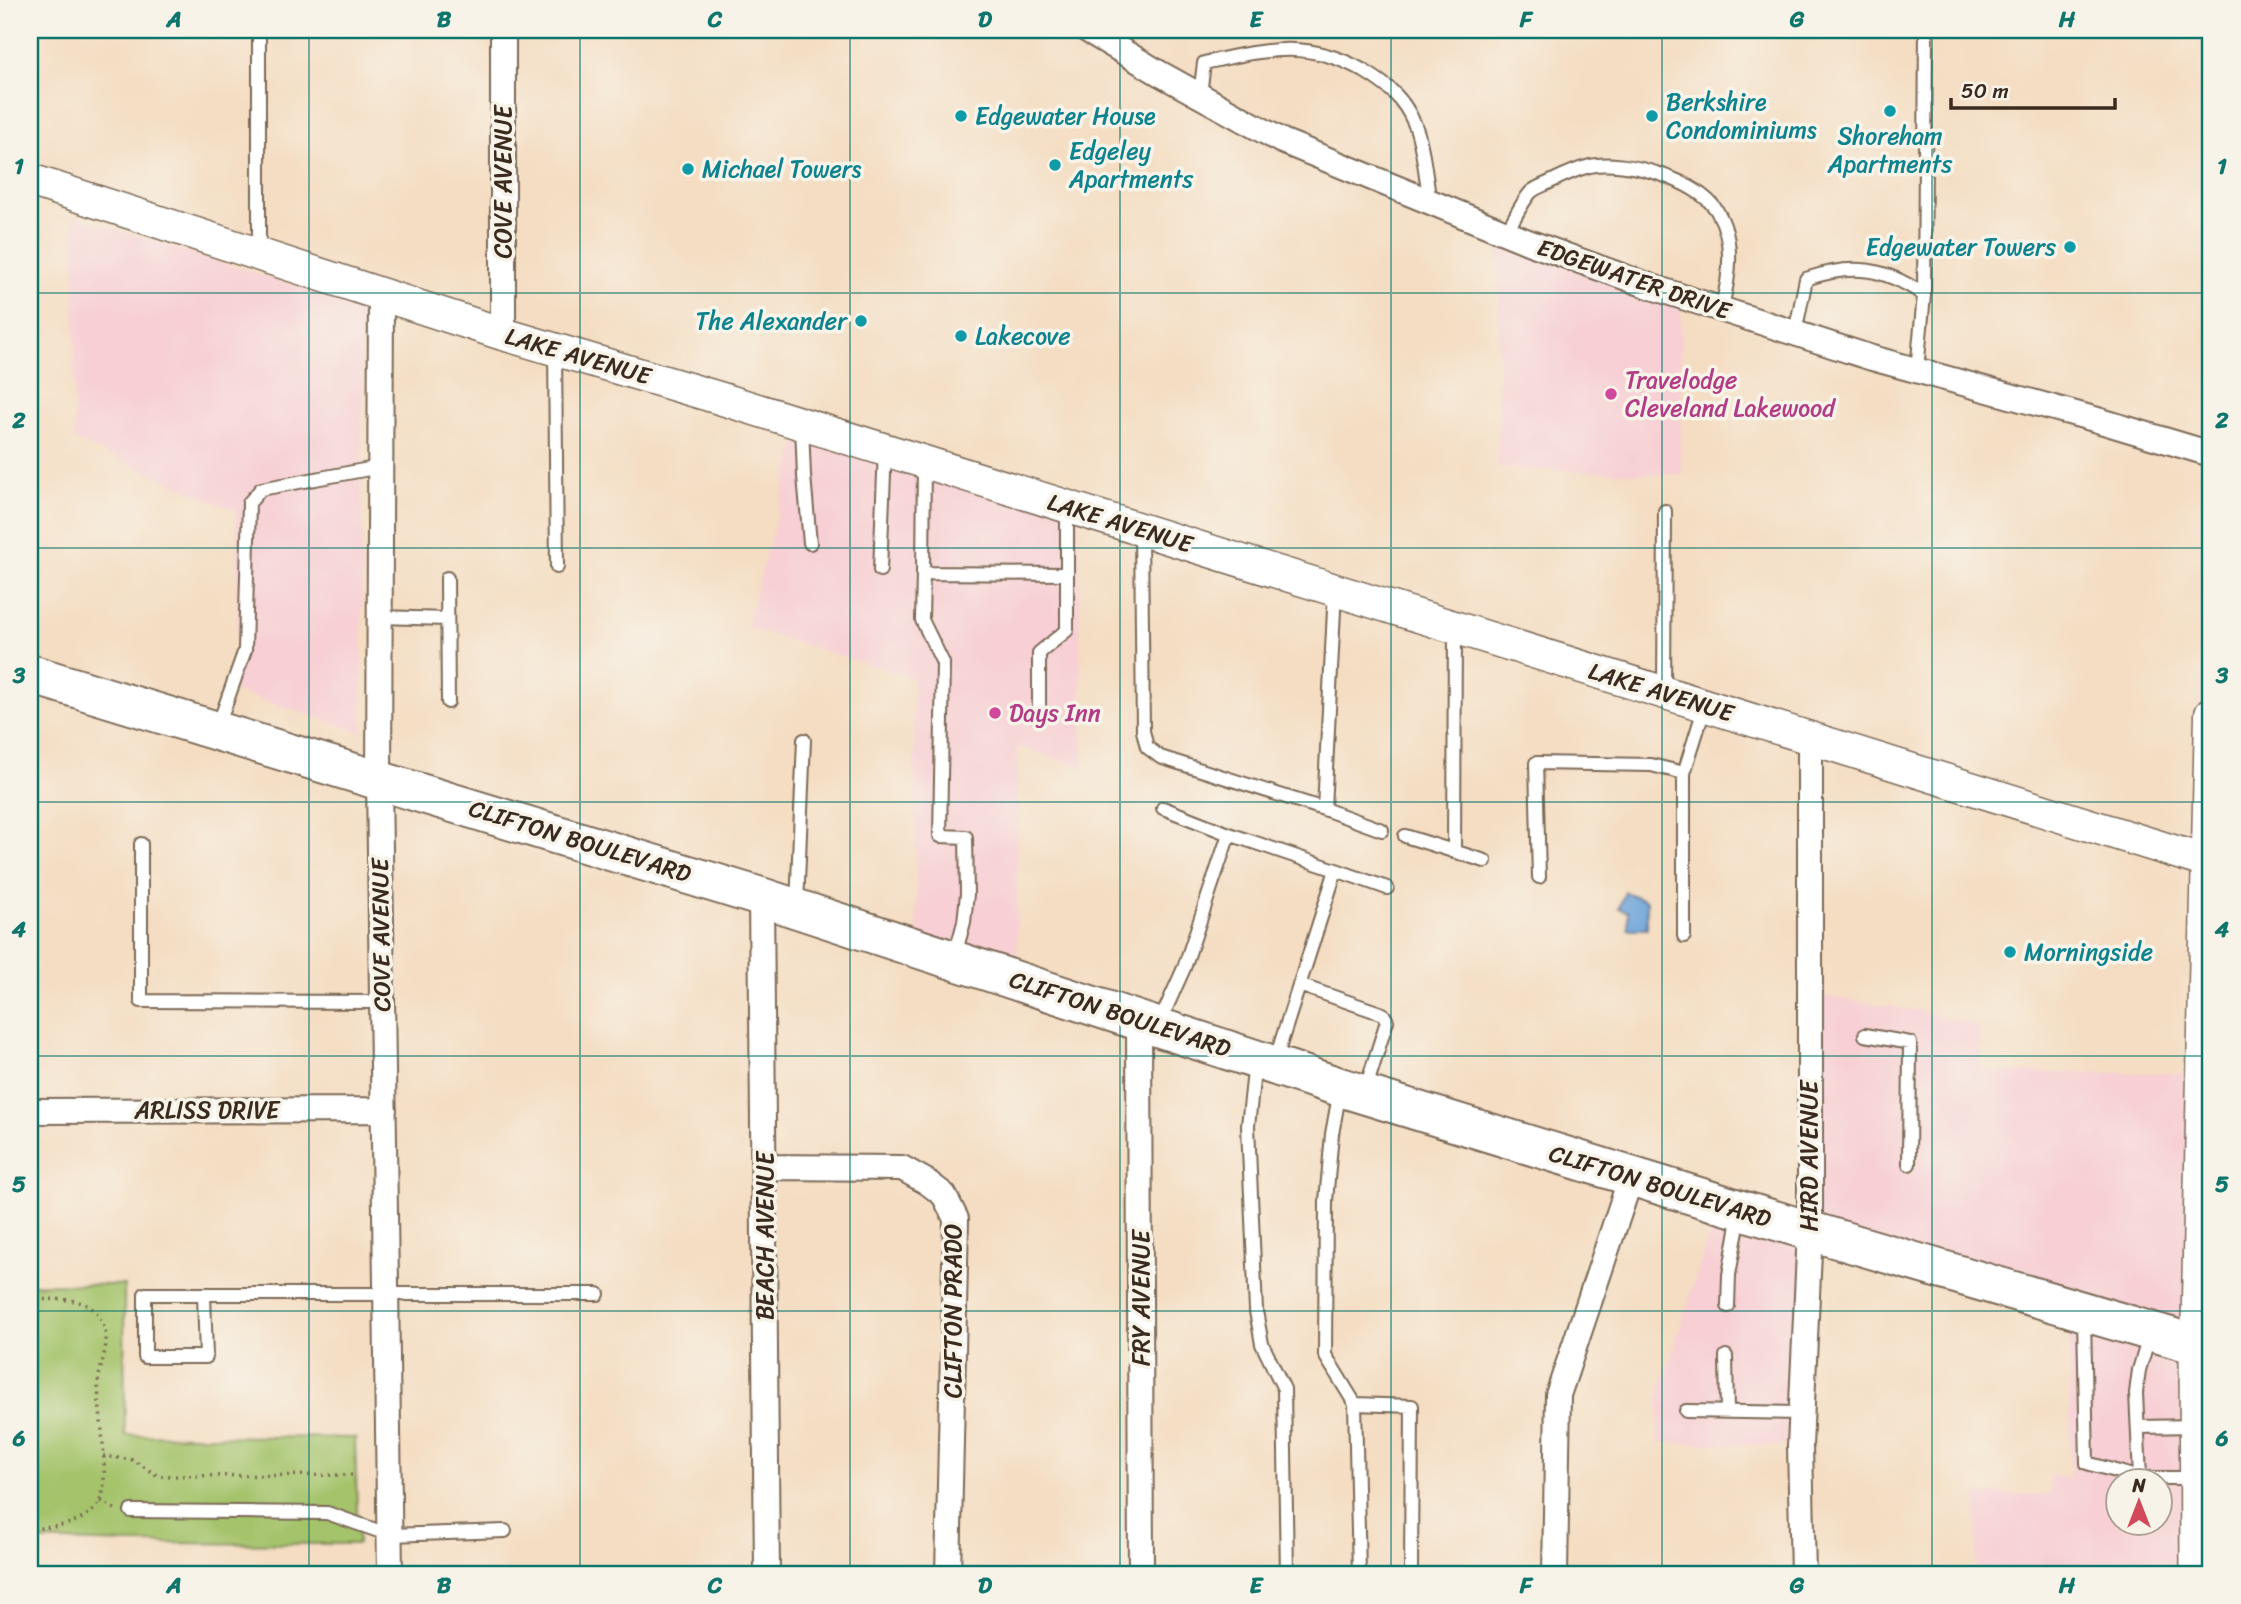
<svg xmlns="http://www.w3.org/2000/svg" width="2241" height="1604" font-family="Sriracha,sans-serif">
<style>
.built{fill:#f7cfd4;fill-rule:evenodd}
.green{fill:#a4c36b;stroke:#707644;stroke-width:2}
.water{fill:#6ba2d9;stroke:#53667c;stroke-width:2}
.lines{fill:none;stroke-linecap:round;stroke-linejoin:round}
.service-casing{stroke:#7c6957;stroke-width:16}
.minor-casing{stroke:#7c6957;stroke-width:28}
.tertiary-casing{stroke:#7c6957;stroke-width:35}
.secondary-casing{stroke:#7c6957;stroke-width:38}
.primary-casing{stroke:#7c6957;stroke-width:42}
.path{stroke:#7c6957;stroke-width:3.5;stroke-dasharray:2 5;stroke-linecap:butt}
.service{stroke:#fff;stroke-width:12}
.minor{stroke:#fff;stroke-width:24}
.tertiary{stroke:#fff;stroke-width:32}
.secondary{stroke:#fff;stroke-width:35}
.primary{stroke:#fff;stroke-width:38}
.rail{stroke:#3b2a1e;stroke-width:5}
.grid{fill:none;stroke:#0f766e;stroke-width:2;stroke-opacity:0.55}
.culture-dot{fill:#0f9aa8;stroke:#f7f3e8;stroke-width:2.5}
.hotel-dot{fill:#d1479c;stroke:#f7f3e8;stroke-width:2.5}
.labels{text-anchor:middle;stroke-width:7;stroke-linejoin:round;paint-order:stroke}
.culture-label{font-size:24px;fill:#0d838f;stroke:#f7f3e8;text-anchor:start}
.street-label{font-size:24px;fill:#3b2a1e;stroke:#f7f3e8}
.hotel-label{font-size:24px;fill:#b23c85;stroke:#f7f3e8;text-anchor:start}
.neatline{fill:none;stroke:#0f766e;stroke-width:2.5}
.grid-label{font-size:23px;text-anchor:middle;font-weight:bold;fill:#0f766e}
</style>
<rect width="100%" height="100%" fill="#f7f3e8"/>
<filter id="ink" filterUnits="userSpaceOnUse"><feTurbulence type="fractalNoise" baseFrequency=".0143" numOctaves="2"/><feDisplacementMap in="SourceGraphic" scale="14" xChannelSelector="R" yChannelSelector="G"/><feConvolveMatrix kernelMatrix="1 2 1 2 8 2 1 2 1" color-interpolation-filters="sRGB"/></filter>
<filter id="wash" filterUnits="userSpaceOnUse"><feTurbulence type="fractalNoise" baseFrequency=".00686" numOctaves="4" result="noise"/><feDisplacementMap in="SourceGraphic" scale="28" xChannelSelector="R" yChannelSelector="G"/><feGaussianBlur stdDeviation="1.57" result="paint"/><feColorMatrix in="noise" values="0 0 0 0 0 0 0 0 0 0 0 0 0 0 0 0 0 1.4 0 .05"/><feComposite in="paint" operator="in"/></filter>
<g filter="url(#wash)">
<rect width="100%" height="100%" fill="#f4ddc2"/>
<!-- built -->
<path class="built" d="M 75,216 L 362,307 L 362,732 L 227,689 L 237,649 L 236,511 L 74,440 Z
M 1499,230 L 1681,296 L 1681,475 L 1498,468 Z
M 802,424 L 1078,510 L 1083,767 L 1017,746 L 1017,981 L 917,948 L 913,678 L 746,627 Z
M 1810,994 L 1921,1011 L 1979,1026 L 1979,1072 L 2204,1073 L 2197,1574 L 1976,1574 L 1977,1494 L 2049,1495 L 2050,1474 L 2070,1480 L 2069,1309 L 1810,1231 L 1800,1446 L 1658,1443 L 1659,1393 L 1719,1204 L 1809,1231 ZM 2118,1482 L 2160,1482 L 2160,1524 L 2118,1524 Z"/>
<!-- green -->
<path class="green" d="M 30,1284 L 124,1285 L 125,1435 L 355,1438 L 358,1544 L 129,1543 L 30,1540 Z"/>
<!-- water -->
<path class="water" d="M 1625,892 L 1647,901 L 1647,929 L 1628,929 L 1628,912 L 1619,908 Z"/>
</g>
<g filter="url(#ink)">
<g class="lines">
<defs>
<path id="service" d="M 259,30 L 259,253
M 1200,95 L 1204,63 C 1264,50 1306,38 1364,71 C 1387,85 1403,97 1414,123 C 1423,141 1426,181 1430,202
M 1506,233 C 1512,223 1523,200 1531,192 C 1535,188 1544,185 1550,182 C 1562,176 1577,169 1590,166 C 1625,159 1697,179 1717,211 C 1735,240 1730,278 1721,309
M 1795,333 L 1806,279 C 1852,263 1884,267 1924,295
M 555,350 L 557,567
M 1917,370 L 1924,295 L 1926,30
M 802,424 L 804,476 L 810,543
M 924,462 L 923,573 L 1067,574 L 1067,508
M 1141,530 L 1143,731 L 1147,747 L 1160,757 L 1324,809 L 1382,830
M 880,570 L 885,450
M 923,573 L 922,620 L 943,663 L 940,836 L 966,837 L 967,894 L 964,922 L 955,955
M 447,578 L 448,702
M 380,617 L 447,619
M 1664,692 L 1665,511
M 1039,719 L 1039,653 L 1067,630 L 1067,574
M 218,726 L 245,650 L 249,503 L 261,489 L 380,467
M 1163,808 L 1229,834
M 1324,809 L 1335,590
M 1405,836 L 1485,861
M 141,844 L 141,1001 L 383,1002
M 1454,851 L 1455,628
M 1336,870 L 1387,888
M 1539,877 L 1536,763 L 1651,765 L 1684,773
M 797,905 L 804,740
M 1684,936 L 1684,773 L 1705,706
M 1299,985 L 1383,1014 L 1387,1021 L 1365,1091
M 1159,1024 L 1184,968 L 1229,834 L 1336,870 L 1275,1061
M 1865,1035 L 1910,1043 L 1909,1164
M 1255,1062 L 1248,1126 L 1256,1311 L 1262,1344 L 1284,1389 L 1287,1574
M 1340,1090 L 1332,1134 L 1326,1201 L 1325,1355 L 1355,1404 L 1359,1574
M 204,1294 L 145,1294 L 145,1357 L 206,1357 L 204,1294 L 598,1294
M 1728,1306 L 1729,1275 L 1740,1213
M 2084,1317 L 2087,1463 L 2140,1478 L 2197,1478
M 1726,1356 L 1727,1412
M 1355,1404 L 1412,1406 L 1411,1574
M 1686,1411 L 1801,1413
M 2138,1427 L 2197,1426
M 2140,1478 L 2136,1393 L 2139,1370 L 2149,1337
M 131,1511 L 327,1513 L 390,1535 L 505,1531"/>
<path id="minor" d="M 503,30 L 503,334
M 1087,30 L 1159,73 L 1282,141 L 1528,242 L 1652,287 L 1872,358 L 2094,419 L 2211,454
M 381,295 L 379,780 L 390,1574
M 761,897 L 767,1574
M 1139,1021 L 1141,1574
M 30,1111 L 384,1110
M 765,1167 L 902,1168 L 927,1182 L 944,1195 L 956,1219 L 948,1574
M 1555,1574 L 1558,1395 L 1631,1177
M 1803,1574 L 1800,1446 L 1810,1231 L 1810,738"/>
<path id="tertiary" d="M 30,180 L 503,334 L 719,398 L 2211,863
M 2197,1345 L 2211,714"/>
<path id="secondary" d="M 2197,1345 L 2198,1574"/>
<path id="primary" d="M 30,674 L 761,897 L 1340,1087 L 1810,1231 L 2211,1349"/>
</defs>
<!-- service casing -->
<use href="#service" class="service-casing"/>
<!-- minor casing -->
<use href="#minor" class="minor-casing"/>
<!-- tertiary casing -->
<use href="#tertiary" class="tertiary-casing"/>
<!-- secondary casing -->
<use href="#secondary" class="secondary-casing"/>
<!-- primary casing -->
<use href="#primary" class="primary-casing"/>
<!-- path -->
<path class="path" d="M 30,1300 C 51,1300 80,1295 96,1312 C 101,1318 105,1328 106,1336 C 107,1352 99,1368 98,1384 C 98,1408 112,1488 98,1505 C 83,1524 52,1529 30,1528
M 103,1456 L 133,1460 L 158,1476 L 355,1475
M 101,1501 L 115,1509"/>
<!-- service -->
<use href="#service" class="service"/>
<!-- minor -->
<use href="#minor" class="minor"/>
<!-- tertiary -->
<use href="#tertiary" class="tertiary"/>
<!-- secondary -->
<use href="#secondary" class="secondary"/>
<!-- primary -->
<use href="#primary" class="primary"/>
<!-- rail -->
<path class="rail" d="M 30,1574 L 31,1574"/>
</g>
</g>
<!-- grid -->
<path class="grid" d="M 309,30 L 309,1574M 580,30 L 580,1574M 850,30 L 850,1574M 1120,30 L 1120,1574M 1391,30 L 1391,1574M 1662,30 L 1662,1574M 1932,30 L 1932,1574M 30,293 L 2211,293M 30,548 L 2211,548M 30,802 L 2211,802M 30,1056 L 2211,1056M 30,1311 L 2211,1311"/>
<!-- markers -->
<g class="culture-dot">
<circle cx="1890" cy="111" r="7"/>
<circle cx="961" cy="116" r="7"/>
<circle cx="1652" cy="116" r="7"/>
<circle cx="1055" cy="165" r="7"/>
<circle cx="688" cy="169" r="7"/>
<circle cx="2070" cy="247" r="7"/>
<circle cx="861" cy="321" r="7"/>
<circle cx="961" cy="336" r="7"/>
<circle cx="2010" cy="952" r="7"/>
</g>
<g class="hotel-dot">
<circle cx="1611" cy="394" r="7"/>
<circle cx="995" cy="713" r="7"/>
</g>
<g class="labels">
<!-- culture labels -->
<g class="culture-label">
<text x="1666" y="110">Berkshire<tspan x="1666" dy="28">Condominiums</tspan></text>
<text x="975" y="124">Edgewater House</text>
<text x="1890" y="144" text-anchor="middle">Shoreham<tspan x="1890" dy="28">Apartments</tspan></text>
<text x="1069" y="159">Edgeley<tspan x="1069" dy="28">Apartments</tspan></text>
<text x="702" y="177">Michael Towers</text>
<text x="2056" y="255" text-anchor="end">Edgewater Towers</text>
<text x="847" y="329" text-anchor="end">The Alexander</text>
<text x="975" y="344">Lakecove</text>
<text x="2024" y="960">Morningside</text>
</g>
<!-- street labels -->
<g class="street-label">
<text transform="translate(503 182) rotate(-90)" y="8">COVE AVENUE</text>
<text transform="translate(1634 279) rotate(19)" y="8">EDGEWATER DRIVE</text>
<text transform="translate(578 356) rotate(16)" y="8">LAKE AVENUE</text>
<text transform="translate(1120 523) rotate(17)" y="8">LAKE AVENUE</text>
<text transform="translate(1661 692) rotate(17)" y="8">LAKE AVENUE</text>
<text transform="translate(580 841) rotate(17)" y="8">CLIFTON BOULEVARD</text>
<text transform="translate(381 935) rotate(-91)" y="8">COVE AVENUE</text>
<text transform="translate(1120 1014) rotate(18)" y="8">CLIFTON BOULEVARD</text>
<text x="207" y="1118">ARLISS DRIVE</text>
<text transform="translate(1809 1156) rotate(-90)" y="8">HIRD AVENUE</text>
<text transform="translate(1660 1186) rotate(17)" y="8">CLIFTON BOULEVARD</text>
<text transform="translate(765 1236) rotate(-90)" y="8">BEACH AVENUE</text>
<text transform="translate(1141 1298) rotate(-90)" y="8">FRY AVENUE</text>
<text transform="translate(953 1311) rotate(-90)" y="8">CLIFTON PRADO</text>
</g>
<!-- hotel labels -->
<g class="hotel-label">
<text x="1625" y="388">Travelodge<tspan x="1625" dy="28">Cleveland Lakewood</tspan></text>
<text x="1009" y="721">Days Inn</text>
</g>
</g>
<!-- margin -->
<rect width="2241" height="1604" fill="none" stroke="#f7f3e8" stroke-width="77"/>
<!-- north arrow -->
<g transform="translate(2139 1502)"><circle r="33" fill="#f7f3e8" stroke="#aca397" stroke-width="2"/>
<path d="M0-5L12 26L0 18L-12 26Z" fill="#d1495b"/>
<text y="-10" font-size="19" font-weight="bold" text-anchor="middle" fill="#3b2a1e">N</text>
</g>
<!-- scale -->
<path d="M1951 98v10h164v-10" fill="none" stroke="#3b2a1e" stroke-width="3.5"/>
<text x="1961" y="98" font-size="21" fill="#3b2a1e" stroke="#f7f3e8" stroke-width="5" paint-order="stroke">50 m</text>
<rect x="38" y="38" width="2164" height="1528" class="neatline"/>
<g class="grid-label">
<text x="174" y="27">A</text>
<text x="444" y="27">B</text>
<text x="715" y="27">C</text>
<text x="985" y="27">D</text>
<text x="1256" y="27">E</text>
<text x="1526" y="27">F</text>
<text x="1797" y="27">G</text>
<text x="2067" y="27">H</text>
<text x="19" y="174">1</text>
<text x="2222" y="174">1</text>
<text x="19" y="428">2</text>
<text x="2222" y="428">2</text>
<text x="19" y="683">3</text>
<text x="2222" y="683">3</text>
<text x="19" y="937">4</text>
<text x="2222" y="937">4</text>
<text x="19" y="1192">5</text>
<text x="2222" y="1192">5</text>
<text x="19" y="1446">6</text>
<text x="2222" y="1446">6</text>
<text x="174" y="1593">A</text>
<text x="444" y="1593">B</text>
<text x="715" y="1593">C</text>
<text x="985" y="1593">D</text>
<text x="1256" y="1593">E</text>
<text x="1526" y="1593">F</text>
<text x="1797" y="1593">G</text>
<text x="2067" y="1593">H</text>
</g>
</svg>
